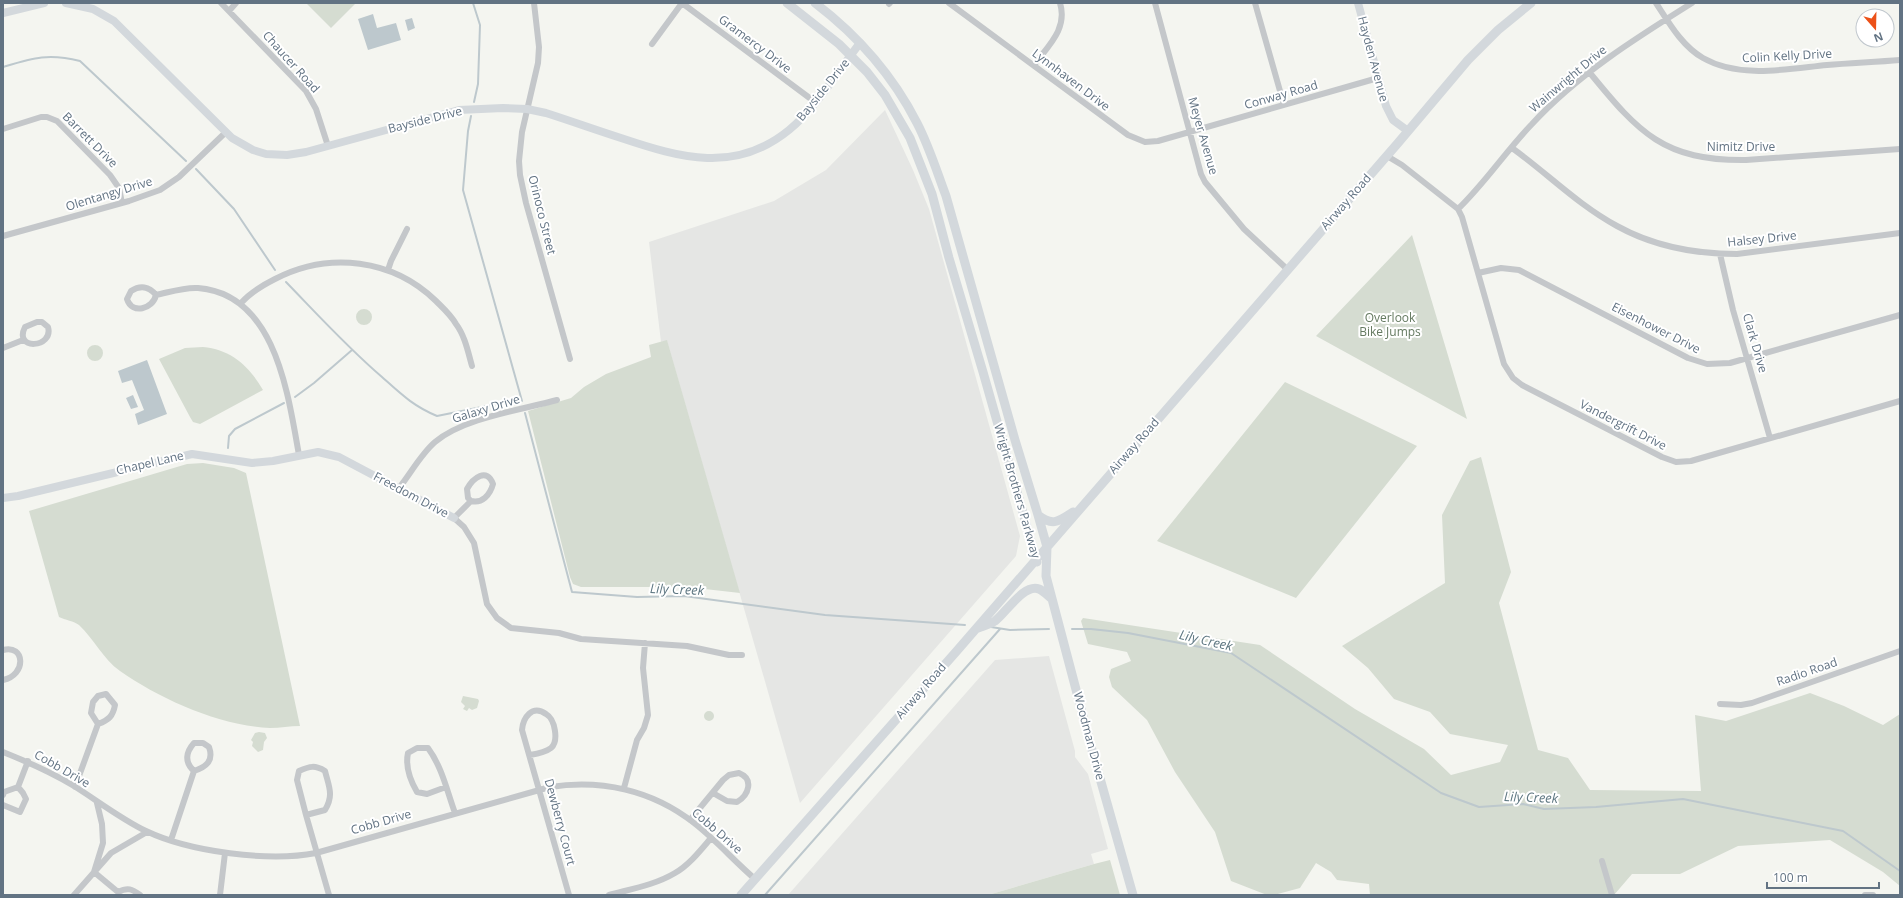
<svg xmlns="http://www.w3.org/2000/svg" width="1903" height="898" font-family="'Open Sans',sans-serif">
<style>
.built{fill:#e5e6e4}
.green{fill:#d5dcd1}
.water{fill:#bdc8cd}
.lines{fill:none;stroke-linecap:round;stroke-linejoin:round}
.stream{stroke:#bdc8cd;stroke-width:2}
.street{stroke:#c4c7ca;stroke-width:6}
.secondary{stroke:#d3d8dc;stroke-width:8}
.primary{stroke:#d3d8dc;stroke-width:9}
.labels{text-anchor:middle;stroke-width:4;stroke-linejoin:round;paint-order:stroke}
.street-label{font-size:12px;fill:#627383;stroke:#fff}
.park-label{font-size:12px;fill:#657a61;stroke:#fff}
.water-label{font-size:13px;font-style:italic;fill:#5d7681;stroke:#fff}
</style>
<rect width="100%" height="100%" fill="#f4f5f0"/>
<!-- built -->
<path class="built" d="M 885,110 L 913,170 L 929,209 L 1020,536 L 1016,556 L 800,803 L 667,341 L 661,342 L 649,242 L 774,201 L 826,170 Z
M 1049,656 L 1075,751 L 1075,757 L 1088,774 L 1108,849 L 1091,854 L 1094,864 L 988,895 L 788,895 L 995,660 Z"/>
<!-- green -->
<path class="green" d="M 306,3 L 356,3 L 331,28 Z
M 1412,235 L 1467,419 L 1316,336 Z
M356 317a8 8 0 1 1 16 0a8 8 0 1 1-16 0Z
M 667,340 L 740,593 L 687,587 L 581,587 L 573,584 L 570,577 L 528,411 L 571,398 L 584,387 L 606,374 L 651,357 L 649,345 Z
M87 353a8 8 0 1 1 16 0a8 8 0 1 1-16 0Z
M 203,347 C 232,350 249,366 263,390 L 200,424 L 193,422 L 190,417 L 159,359 L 185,348 Z
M 1285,382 L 1417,446 L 1296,598 L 1157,541 Z
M 1481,457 L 1511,572 L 1499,603 L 1538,750 L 1568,758 L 1590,790 L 1701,791 L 1695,715 L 1726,721 L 1810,693 L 1844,706 L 1883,725 L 1900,714 L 1900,886 L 1883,872 L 1830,840 L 1738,846 L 1680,874 L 1632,874 L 1614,895 L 1370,895 L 1369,884 L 1337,880 L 1331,872 L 1316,863 L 1300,888 L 1274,895 L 1267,895 L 1231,881 L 1215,832 L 1175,772 L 1147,720 L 1112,687 L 1109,677 L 1111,669 L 1131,661 L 1127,652 L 1088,644 L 1081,621 L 1083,618 L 1260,645 L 1355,709 L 1424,749 L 1451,775 L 1500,762 L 1508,745 L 1450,734 L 1430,712 L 1394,699 L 1368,668 L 1342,646 L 1445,583 L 1442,515 L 1470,461 Z
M 203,463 L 234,468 L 246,473 L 300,726 C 290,726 280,728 270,728 C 220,726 160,699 120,671 C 103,659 94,639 79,625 C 74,621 65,620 59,617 L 29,511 L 187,464 Z
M 463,696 L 478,699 L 479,701 L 477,708 L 472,710 L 469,708 L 467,711 L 463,709 L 465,706 L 461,702 Z
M704 716a5 5 0 1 1 10 0a5 5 0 1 1-10 0Z
M 259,732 L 265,733 L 267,738 L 264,742 L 263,750 L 258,752 L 252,746 L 253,742 L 251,740 L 255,733 Z
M 1110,860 L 1120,895 L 988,895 L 1094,864 Z"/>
<!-- water -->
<path class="water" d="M 373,14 L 377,28 L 396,23 L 401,40 L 368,50 L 358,19 Z
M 412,18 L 415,28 L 408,31 L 405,20 Z
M 147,360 L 167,414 L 138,425 L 135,414 L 144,410 L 132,380 L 122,383 L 118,371 Z
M 133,395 L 138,407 L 131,409 L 126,398 Z"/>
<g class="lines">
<!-- stream -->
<path class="stream" d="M 473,3 L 480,25 L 478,84 L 474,102
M 3,67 C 33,58 48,53 80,61 L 186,161
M 471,116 L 468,131 L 463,190 L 522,401
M 196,169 L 234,209 L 275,270
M 286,282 C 318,315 348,348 382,377 C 401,394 413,406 437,416 L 521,399
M 295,397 L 314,383 L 352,350
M 525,413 L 572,592 L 637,597 L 684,596 L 825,615 L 965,625
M 228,448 L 229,436 L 235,429 L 284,403
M 991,627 L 1010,630 L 1049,629
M 1072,629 L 1091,629 L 1128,633 L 1231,653 L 1441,793 L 1479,807 L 1523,804 L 1544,809 L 1596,807 L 1683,799 L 1843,831 L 1900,871
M 765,895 L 1000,629"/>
<!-- street -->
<path class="street" d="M 221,3 L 306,91 L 316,109 L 328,146
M 534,3 L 539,47 L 538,63 L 522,132 L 519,161 L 520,175 L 526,203 L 570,359
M 682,3 L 815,102
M 949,3 L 1128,135 L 1145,142 L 1158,141 L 1378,78
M 1155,3 L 1201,174 L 1205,182 L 1244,229 L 1287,269
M 1255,3 L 1284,105
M 1656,3 C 1669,23 1682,46 1703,58 C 1740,79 1787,69 1827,65 C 1851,63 1876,62 1900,60
M 889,4 L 890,3
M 229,11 L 236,3
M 652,44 L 682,3
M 1034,65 C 1048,46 1068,29 1060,3
M 1590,73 C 1639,133 1664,161 1746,160 L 1900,149
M 3,129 L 41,117 L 47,117 L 57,121 L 110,175 L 119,188 L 122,203
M 1512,148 C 1547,173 1578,205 1617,226 C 1653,246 1696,254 1737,254 L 1900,233
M 1387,156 L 1402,165 L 1458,209 L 1462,217 L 1504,364 L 1513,378 L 1522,385 L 1662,457 L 1676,462 L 1691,461 L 1900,401
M 1458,209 C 1485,183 1506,151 1532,124 C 1577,75 1636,38 1692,3
M 3,236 L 129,201 L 160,190 L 179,177 L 226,132
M 1720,254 L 1733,310 L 1770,438
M 388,270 L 391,261 L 407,229
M 1478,273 L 1501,268 L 1519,270 L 1688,358 L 1707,364 L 1730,363 L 1900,315
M 156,295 C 153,309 132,315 127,299 L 131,291 C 140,285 149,286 156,295 C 170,292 184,287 198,288 C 276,294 288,395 299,455
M 241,303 C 250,293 263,285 275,279 C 329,251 393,259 436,301 C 443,308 451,315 456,324 C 465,336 468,352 472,366
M 37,322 L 42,322 L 48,327 C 54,348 13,351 25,327 Z
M 3,348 L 23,340
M 399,488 C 411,473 421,454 435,442 C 463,418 521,410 557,400
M 471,501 L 468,498 L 467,489 C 473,478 487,467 493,484 C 490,495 482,504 471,501 L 454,518 L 464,527 L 474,543 L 487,604 L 497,618 L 511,628 L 559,633 L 581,639 L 687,646 L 729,655 L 742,655
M 3,650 C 25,644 27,675 3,680
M 1720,704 L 1741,705 L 1752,703 L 1900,651
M 3,752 C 28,762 51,772 74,786 C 98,801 121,819 146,831 C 190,852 269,862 316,853 L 550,787 C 601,779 652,790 694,823 C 716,840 734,861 755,879
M 530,755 C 536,754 546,752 551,748 C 559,741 555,719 546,714 C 532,704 523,718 522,730 L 569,895
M 75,787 L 98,724 C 109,720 113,716 115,705 L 106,694 L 98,696 L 93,702 L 91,713 L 98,724
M 446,787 L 427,794 L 417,792 C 410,780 405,767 408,753 L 417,748 L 428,748 C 442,767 447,791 455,813
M 624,788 L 637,740 L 644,728 L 648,715 L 643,668 L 645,643
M 3,795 L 4,792 L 18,787 L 28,761
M 97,803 L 102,824 L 103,843 L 94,872 L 118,892
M 3,805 L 20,812 L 26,799 L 23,793 L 18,787
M 306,815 L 297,780 L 299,771 C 310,766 315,765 325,771 C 329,787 334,795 325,810 L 306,815 L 329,895
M 690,820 L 723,780 L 729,775 L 739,773 C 754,779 749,795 737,802 L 727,801 L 713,793
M 171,840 L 194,771 C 206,767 214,761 209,747 L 203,743 L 194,743 C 186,752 184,762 194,771
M 1602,861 L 1612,895
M 118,892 C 128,887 132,889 140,895
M 74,895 L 111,853 L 147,832
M 220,895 L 225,853
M 609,895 C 631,889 655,885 675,873 C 689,865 700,851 711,838
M 1865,895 L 1873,895"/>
<!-- secondary -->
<path class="secondary" d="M 66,3 L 93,9 L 114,21 L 232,138 L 253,150 L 266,154 L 287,155 L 306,152 L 459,110 L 503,108 L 527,109 L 546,113 C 571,121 596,130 621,138 C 681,158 735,174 789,130 C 816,108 838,71 860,43
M 1358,3 L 1386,106 L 1393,120 L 1408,131
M 3,13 L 44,3
M 3,498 L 18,496 L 192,454 L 252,463 L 273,461 L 318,452 L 339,457 L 454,518"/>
<!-- primary -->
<path class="primary" d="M 787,3 L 839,44 L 867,72 L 885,95 L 910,138 L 932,194 L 949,258 L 983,372 L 1037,562
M 815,3 C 857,35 893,76 917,123 C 929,146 937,172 946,196 L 1015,440 L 1038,515 L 1047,547 L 1046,576 L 1092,750 L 1133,895
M 1038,515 C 1053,527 1059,521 1073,512
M 978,628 C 983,626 991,624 995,621 C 1005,614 1024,583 1039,589 C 1044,591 1048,596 1052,599
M 741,895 L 955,653 L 1398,143 L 1468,60 L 1498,30 L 1531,3"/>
</g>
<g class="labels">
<!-- street labels -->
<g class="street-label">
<text transform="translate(755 44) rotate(37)" y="4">Gramercy Drive</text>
<text transform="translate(1787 56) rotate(-3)" y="4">Colin Kelly Drive</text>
<text transform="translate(1373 59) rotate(75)" y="4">Hayden Avenue</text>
<text transform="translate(291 62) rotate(48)" y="4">Chaucer Road</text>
<text transform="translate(1568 79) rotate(-40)" y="4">Wainwright Drive</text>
<text transform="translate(1071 80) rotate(37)" y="4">Lynnhaven Drive</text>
<text transform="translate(823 90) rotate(-51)" y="4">Bayside Drive</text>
<text transform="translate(1281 95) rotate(-16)" y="4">Conway Road</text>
<text transform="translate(425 120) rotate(-14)" y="4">Bayside Drive</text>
<text transform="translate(1203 136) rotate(74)" y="4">Meyer Avenue</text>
<text transform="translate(90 140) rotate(45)" y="4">Barrett Drive</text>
<text x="1741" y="151">Nimitz Drive</text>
<text transform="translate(109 194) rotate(-17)" y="4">Olentangy Drive</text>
<text transform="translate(1346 202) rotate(-49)" y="4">Airway Road</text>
<text transform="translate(542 215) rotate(76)" y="4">Orinoco Street</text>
<text transform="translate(1762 239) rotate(-6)" y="4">Halsey Drive</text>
<text transform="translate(1656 328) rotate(27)" y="4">Eisenhower Drive</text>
<text transform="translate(1755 343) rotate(74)" y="4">Clark Drive</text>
<text transform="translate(486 409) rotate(-17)" y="4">Galaxy Drive</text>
<text transform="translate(1623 425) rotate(27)" y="4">Vandergrift Drive</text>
<text transform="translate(1134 446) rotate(-49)" y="4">Airway Road</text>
<text transform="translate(150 463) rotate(-13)" y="4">Chapel Lane</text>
<text transform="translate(1017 491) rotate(74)" y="4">Wright Brothers Parkway</text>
<text transform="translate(411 495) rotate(28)" y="4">Freedom Drive</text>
<text transform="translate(1807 672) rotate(-19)" y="4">Radio Road</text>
<text transform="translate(921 691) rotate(-49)" y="4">Airway Road</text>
<text transform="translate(1089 736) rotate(75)" y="4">Woodman Drive</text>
<text transform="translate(62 769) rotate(30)" y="4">Cobb Drive</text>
<text transform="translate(381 822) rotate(-16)" y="4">Cobb Drive</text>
<text transform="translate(560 822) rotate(75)" y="4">Dewberry Court</text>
<text transform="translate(717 831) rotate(41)" y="4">Cobb Drive</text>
</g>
<!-- park labels -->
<g class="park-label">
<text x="1390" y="322">Overlook<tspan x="1390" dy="14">Bike Jumps</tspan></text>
</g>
<!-- water labels -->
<g class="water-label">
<text transform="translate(677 589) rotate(2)" y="5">Lily Creek</text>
<text transform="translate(1206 640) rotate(13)" y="5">Lily Creek</text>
<text transform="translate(1531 797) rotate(2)" y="5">Lily Creek</text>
</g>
</g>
<!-- border -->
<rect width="1903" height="898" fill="none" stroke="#627383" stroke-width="8"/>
<!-- north arrow -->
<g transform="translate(1875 28) rotate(160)"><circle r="19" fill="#ffffff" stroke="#c0c7cd"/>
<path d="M0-3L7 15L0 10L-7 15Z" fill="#ec5118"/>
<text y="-6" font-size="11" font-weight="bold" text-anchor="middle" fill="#627383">N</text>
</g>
<!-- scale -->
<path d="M1767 882v6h112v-6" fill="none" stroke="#627383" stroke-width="2"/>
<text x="1773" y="882" font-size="12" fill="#627383" stroke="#ffffff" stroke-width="3" paint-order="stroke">100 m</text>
</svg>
